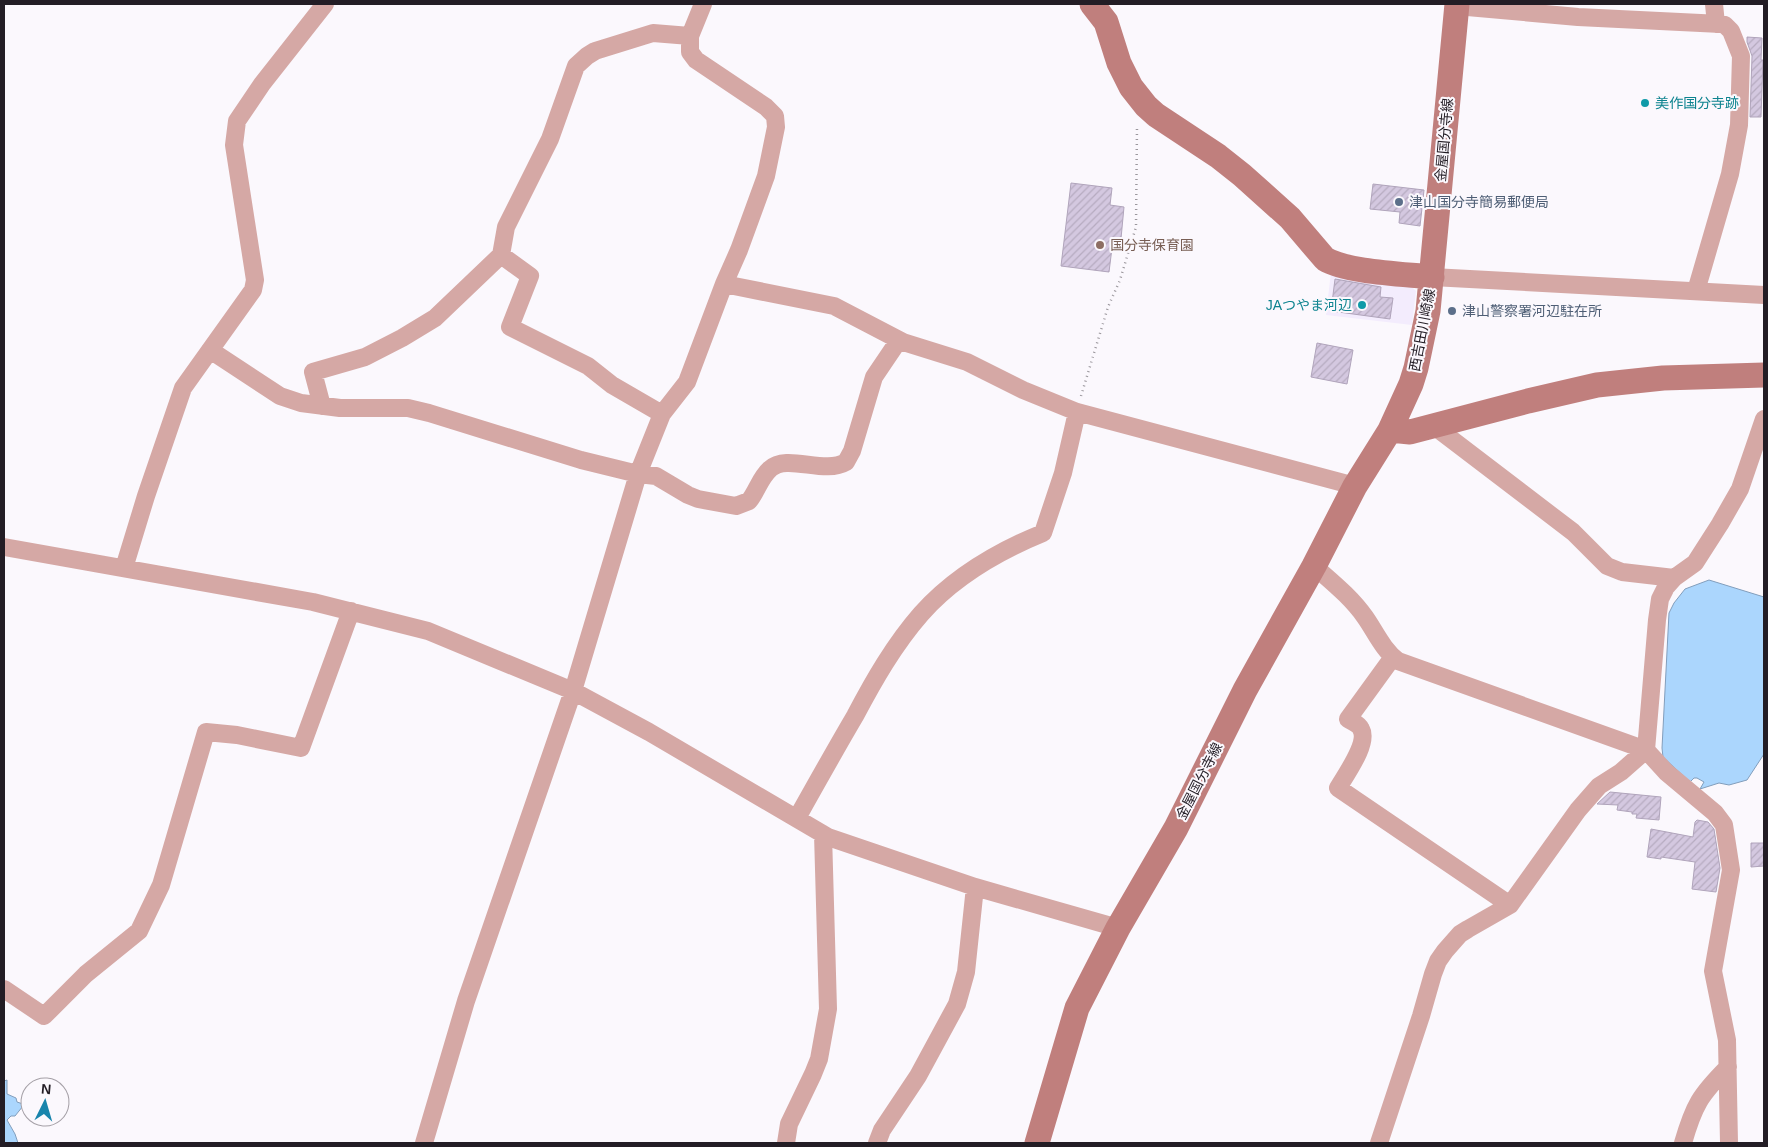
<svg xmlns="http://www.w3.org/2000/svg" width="1768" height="1147" font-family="Helvetica,'Noto Sans JP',sans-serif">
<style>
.commercial{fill:#f3ecfd}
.water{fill:#abd6fd;stroke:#829ebc}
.building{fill:url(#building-hatch);stroke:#b0a4bb}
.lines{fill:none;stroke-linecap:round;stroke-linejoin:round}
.path{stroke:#9b979d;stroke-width:2.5;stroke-dasharray:1 4;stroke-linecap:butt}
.street{stroke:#d5a8a5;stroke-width:18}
.secondary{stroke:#c07f7d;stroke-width:25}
.culture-dot{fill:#0f9aa8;stroke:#fbf8fd;stroke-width:2}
.service-dot{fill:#5c6f8a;stroke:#fbf8fd;stroke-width:2}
.education-dot{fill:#8d6e63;stroke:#fbf8fd;stroke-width:2}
.labels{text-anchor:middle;stroke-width:4;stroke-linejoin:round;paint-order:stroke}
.culture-label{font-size:14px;fill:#0d838f;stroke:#fbf8fd;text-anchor:start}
.street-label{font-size:14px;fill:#231d25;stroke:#fbf8fd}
.service-label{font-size:14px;fill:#4e5e75;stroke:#fbf8fd;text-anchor:start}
.education-label{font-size:14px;fill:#785e54;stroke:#fbf8fd;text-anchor:start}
</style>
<defs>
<pattern id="building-hatch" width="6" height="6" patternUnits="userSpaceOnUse" patternTransform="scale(1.25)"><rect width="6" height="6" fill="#d4c8e0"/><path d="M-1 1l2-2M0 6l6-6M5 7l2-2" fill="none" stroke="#b6abc0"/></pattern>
</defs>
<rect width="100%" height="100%" fill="#fbf8fd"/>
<!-- commercial -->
<path class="commercial" d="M 1331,272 L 1405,281 L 1416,291 L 1412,325 L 1326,315 Z"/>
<!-- water -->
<path class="water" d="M 1709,580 L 1764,597 L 1764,754 L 1747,780 L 1729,785 L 1719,783 L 1700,789 L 1704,782 L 1697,778 L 1694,778 L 1690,782 L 1663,757 L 1662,748 L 1669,613 L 1674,603 L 1685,589 Z
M 7,1080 L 7,1094 L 16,1098 L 17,1102 L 23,1104 L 23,1106 L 15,1116 L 11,1116 L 7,1120 L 15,1134 L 18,1143 L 4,1143 L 4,1081 Z"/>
<!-- building -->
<path class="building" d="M 1747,37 L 1762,38 L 1761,60 L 1763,60 L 1761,117 L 1750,117 L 1752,56 L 1747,42 Z
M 1071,183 L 1112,188 L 1110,205 L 1124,207 L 1120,249 L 1112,248 L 1109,272 L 1061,266 Z
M 1373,184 L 1424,190 L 1420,226 L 1399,223 L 1400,212 L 1370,209 Z
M 1335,279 L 1381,287 L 1380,297 L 1393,298 L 1390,319 L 1331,311 Z
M 1317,343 L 1353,350 L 1347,384 L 1311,377 Z
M 1610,792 L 1661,797 L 1659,820 L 1636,818 L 1637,814 L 1632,814 L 1632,812 L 1617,810 L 1618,805 L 1597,804 Z
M 1697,820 L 1708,822 L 1714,829 L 1720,868 L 1716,892 L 1692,889 L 1695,862 L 1661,857 L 1661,859 L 1647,857 L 1651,829 L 1693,837 L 1695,822 Z
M 1751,843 L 1764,843 L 1764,866 L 1751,867 Z"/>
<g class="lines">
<!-- path -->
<path class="path" d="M 1081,396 L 1108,307 L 1120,280 L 1136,227 L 1137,126"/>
<!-- street -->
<path class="street" d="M 1714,4 L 1716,24
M 1456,6 L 1578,17 L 1721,24 L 1725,25 L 1731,31 L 1741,56 L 1739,125 L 1730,174 L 1696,291
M 501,255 L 530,276 L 510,327 L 588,366 L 612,385 L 662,414
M 1432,277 L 1764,295
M 724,284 L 834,306 L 903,342 L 967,362 L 1023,390 L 1077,412 L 1355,486
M 210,350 L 280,396 L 301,403 L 340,408 L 408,408 L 429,413 L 581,460 L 638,474 L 656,476 L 688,495 L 698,499 L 736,506 L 749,501 C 757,491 760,478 770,469 C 787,453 824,475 846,462 L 852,451 L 874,377 L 899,340
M 322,406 L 313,372 L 365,357 L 402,338 L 435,318 L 501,255 L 506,227 L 550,139 L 576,66 L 587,56 L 595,51 L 653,33 L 690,36
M 1434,426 L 1573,532 L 1607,566 L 1622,572 L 1674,578
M 4,547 L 313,602 L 428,631 L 573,691 L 649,732 L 828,837 L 975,887 L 1118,928
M 1314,566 C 1332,582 1351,597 1365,617 C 1375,631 1383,650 1398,661 L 1646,750 L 1666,772 L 1715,813 L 1724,825 L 1731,870 L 1713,971 L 1727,1040 L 1729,1143
M 124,568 L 146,496 L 183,388 L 253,290 L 255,280 L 234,145 L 237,121 L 262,84 L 325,4
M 1393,657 L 1348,719 C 1353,722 1359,724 1361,729 C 1369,743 1346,774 1338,788 L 1510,905
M 797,818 C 816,784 835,750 855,716 C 874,680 894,645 921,614 C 953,578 999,551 1043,533 L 1063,473 L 1077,412
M 4,989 L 44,1016 L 86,974 L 139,931 L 161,885 L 206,732 L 237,735 L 301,748 L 351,611
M 424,1143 L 466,1001 L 573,691 L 638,474 L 662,414 L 687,382 L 724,284 L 739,250 L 766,176 L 776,127 L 775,116 L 766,107 L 696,60 L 690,52 L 690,36 L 703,4
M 786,1143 L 789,1124 L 813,1074 L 819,1059 L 828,1009 L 823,834
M 877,1143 L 882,1130 L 918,1076 L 957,1004 L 966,972 L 975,887
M 1379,1143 L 1421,1016 L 1433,974 L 1438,961 L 1445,951 L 1460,934 L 1468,929 L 1510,905 L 1578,810 L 1599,786 L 1621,772 L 1646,750 L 1657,620 L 1660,599 L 1666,587 L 1674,578 L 1695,563 L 1720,524 L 1740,489 L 1764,419
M 1683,1143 C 1694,1105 1700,1095 1728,1067"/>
<!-- secondary -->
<path class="secondary" d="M 1092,4 L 1106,22 L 1119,63 L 1131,87 L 1146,106 L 1156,115 L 1218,156 L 1242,175 L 1290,218 L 1325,259 C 1346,272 1405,274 1432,277
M 1390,430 L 1410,432 L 1528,401 L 1597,385 L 1663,378 L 1764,375
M 1037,1143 L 1077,1008 L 1118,928 L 1176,828 L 1245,690 L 1314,566 L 1355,486 L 1390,430 L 1411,384 L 1416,368 L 1428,311 L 1457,4"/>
</g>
<!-- markers -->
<g class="culture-dot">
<circle cx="1645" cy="103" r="5"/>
<circle cx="1362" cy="305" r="5"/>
</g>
<g class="service-dot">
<circle cx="1399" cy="202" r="5"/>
<circle cx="1452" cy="311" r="5"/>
</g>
<circle class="education-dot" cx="1100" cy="245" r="5"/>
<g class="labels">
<!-- culture labels -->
<g class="culture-label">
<text x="1655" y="108">美作国分寺跡</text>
<text x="1352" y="310" text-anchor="end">JAつやま河辺</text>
</g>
<!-- street labels -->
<g class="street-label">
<text transform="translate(1444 140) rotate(-85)" y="5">金屋国分寺線</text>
<text transform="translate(1422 330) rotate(-79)" y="5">西吉田川崎線</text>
<text transform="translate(1199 781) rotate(-63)" y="5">金屋国分寺線</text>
</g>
<!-- service labels -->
<g class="service-label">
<text x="1409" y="207">津山国分寺簡易郵便局</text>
<text x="1462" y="316">津山警察署河辺駐在所</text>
</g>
<!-- education labels -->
<g class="education-label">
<text x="1110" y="250">国分寺保育園</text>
</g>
</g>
<!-- border -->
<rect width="1768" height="1147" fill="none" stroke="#231d25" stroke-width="10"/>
<!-- north arrow -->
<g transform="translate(45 1102) rotate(5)"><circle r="24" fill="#fbf8fd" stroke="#a5a0a7"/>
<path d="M0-4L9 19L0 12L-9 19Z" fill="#1884ac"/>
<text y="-8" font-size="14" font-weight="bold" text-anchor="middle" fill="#231d25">N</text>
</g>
</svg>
